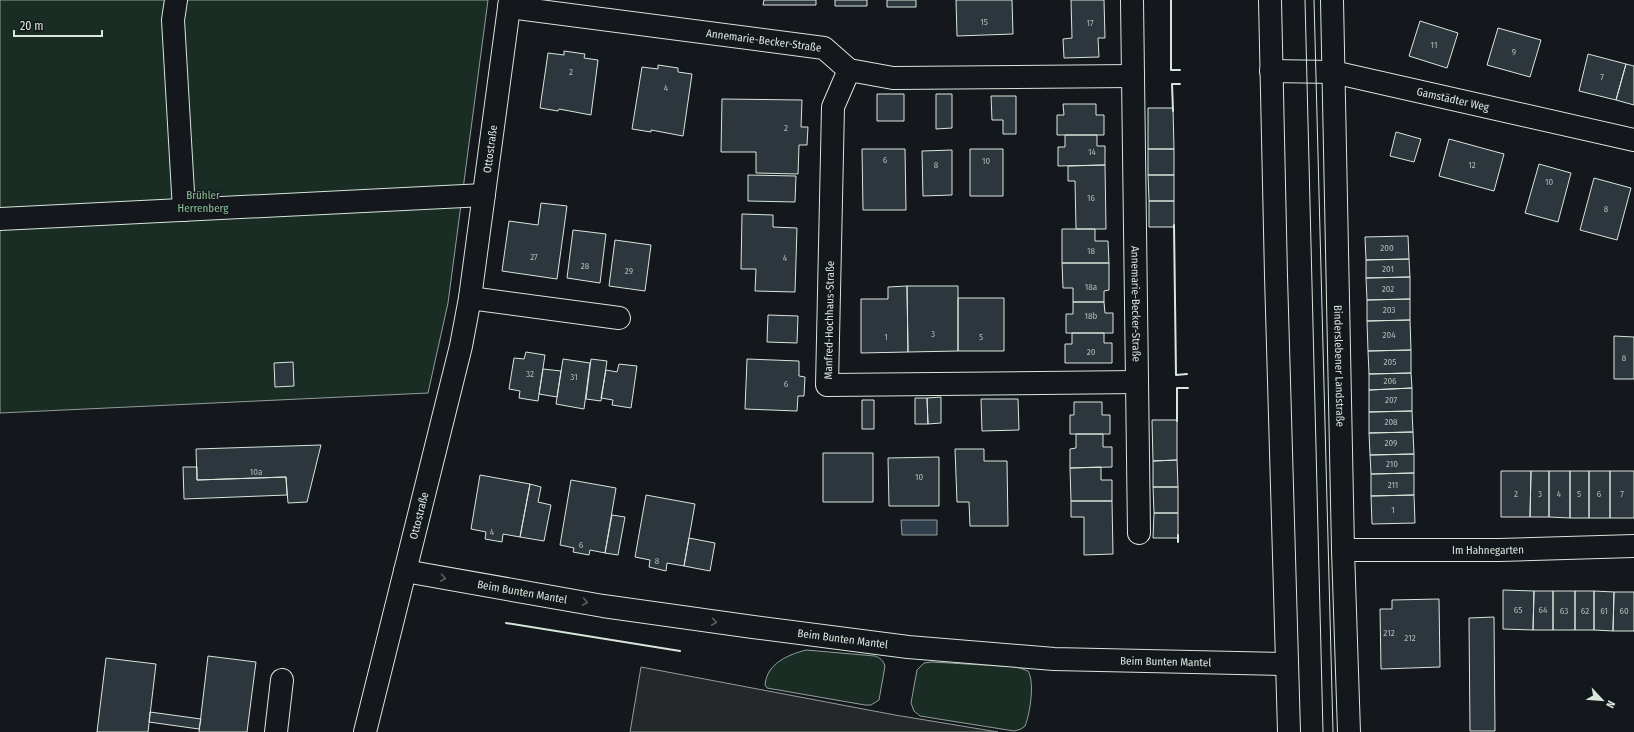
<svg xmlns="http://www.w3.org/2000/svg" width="1634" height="732" font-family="'Fira Sans Condensed',sans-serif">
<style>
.green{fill:#1a2d24;stroke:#939e99}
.parking{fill:#24282b;stroke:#939e99}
.water{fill:#2f3f4d;stroke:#939e99}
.building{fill:#2c363c;stroke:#d8e6dc}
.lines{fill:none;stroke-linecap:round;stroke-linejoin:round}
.minor-casing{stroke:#d8e6dc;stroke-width:24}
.major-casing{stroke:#d8e6dc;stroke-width:24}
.minor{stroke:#14181c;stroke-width:22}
.major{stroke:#14181c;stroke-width:22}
.tram{stroke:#d8e6dc;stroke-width:1}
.wall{stroke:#d8e6dc;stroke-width:2}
.oneway{stroke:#59605f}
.labels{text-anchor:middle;stroke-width:3;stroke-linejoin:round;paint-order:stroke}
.number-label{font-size:9px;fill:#adbab4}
.street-label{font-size:11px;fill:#d8e6dc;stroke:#14181c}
.park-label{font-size:11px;fill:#8ac095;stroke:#14181c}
</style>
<rect width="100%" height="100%" fill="#14181c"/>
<!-- green -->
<path class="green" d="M 0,0 L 488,0 L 448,303 L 428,393 L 0,413 Z
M 806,650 L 875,656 C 880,658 883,660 885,666 L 879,700 L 871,705 L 865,705 L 767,688 L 765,685 C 767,663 788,655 806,650 Z
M 932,662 L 1017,667 L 1028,671 C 1035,682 1030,714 1025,726 L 1021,729 L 1014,731 L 920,716 L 914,711 L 911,703 L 917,670 L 924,663 Z"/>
<!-- parking -->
<path class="parking" d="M 641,667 L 895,715 L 998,732 L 630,732 Z"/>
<!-- water -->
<path class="water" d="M 901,520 L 937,520 L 937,535 L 902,535 Z"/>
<!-- building -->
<path class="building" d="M 764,0 L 816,0 L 816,5 L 763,5 Z
M 835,0 L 867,0 L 867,6 L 835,6 Z
M 887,0 L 916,0 L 916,7 L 887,7 Z
M 956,0 L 1012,0 L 1013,34 L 957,36 Z
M 1071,0 L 1104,0 L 1105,38 L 1098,38 L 1099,57 L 1064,58 L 1063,39 L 1072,38 Z
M 1420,21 L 1458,33 L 1447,68 L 1409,56 Z
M 1498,28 L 1541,40 L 1530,77 L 1487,65 Z
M 564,51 L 585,54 L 584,58 L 598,60 L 591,115 L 559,109 L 558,111 L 540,108 L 548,53 L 564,55 Z
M 1588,54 L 1626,64 L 1616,100 L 1579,91 Z
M 1626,64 L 1634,66 L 1634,105 L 1616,100 Z
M 658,65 L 678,68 L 678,72 L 692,74 L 683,136 L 651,130 L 651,132 L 632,129 L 642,67 L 658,69 Z
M 877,94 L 904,94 L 904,121 L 877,121 Z
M 936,94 L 952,94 L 952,128 L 936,129 Z
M 991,96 L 1016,96 L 1016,134 L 1003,134 L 1003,120 L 992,120 Z
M 722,99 L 802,100 L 801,127 L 808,127 L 807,145 L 799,145 L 798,174 L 756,173 L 756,152 L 721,152 Z
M 1063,104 L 1096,104 L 1096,115 L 1104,115 L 1104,135 L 1057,135 L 1057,115 L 1064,115 Z
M 1148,108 L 1173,108 L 1174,149 L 1148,149 Z
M 1396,132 L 1421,139 L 1414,162 L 1390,156 Z
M 1065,135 L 1097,135 L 1097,146 L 1105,146 L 1105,165 L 1058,166 L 1058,147 L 1065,147 Z
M 1449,139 L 1504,154 L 1494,191 L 1439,176 Z
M 862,149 L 905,149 L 906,210 L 863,210 Z
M 970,149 L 1003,149 L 1003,196 L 970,196 Z
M 1148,149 L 1174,149 L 1174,175 L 1148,175 Z
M 952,150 L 952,195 L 923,196 L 922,151 Z
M 1539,164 L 1571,173 L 1558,222 L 1525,213 Z
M 1105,165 L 1106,229 L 1076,229 L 1075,181 L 1068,181 L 1068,166 Z
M 748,175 L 796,176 L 795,202 L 748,201 Z
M 1148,175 L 1174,175 L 1174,201 L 1149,201 Z
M 1594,178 L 1631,188 L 1617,240 L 1580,230 Z
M 1149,201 L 1174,201 L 1174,227 L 1149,227 Z
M 541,203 L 567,206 L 557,279 L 502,271 L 509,221 L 538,225 Z
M 742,214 L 773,215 L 773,227 L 797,228 L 795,292 L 755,291 L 756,269 L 741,269 Z
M 1062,229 L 1095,229 L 1095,241 L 1108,241 L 1109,263 L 1062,263 Z
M 573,230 L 606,234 L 600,283 L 567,278 Z
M 1408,236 L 1409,259 L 1366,260 L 1365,237 Z
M 615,240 L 651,245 L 645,291 L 609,286 Z
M 1409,259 L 1410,277 L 1366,278 L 1366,260 Z
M 1062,263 L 1109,263 L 1109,290 L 1104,291 L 1104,302 L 1073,302 L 1073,288 L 1063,288 Z
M 1410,277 L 1410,299 L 1367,300 L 1366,278 Z
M 907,286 L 908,352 L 861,353 L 861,299 L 888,299 L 888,287 Z
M 907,286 L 958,286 L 958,351 L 908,352 Z
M 958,298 L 1004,298 L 1004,351 L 958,351 Z
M 1410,299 L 1410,320 L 1367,321 L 1367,300 Z
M 1073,302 L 1104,302 L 1105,313 L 1113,313 L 1113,333 L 1066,333 L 1066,314 L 1073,314 Z
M 768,315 L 798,316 L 797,343 L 767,342 Z
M 1410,320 L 1411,350 L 1368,351 L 1367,321 Z
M 1072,333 L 1104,333 L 1104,343 L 1112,343 L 1112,363 L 1065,363 L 1065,344 L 1072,344 Z
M 1614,336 L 1634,337 L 1634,379 L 1614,379 Z
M 1411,350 L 1411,373 L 1369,374 L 1368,351 Z
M 526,352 L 545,355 L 538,401 L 519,398 L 520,391 L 509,389 L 514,358 L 524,359 Z
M 563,359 L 590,363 L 584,409 L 556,404 Z
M 591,359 L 607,361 L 601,401 L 586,399 Z
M 747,359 L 799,361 L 799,376 L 805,377 L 804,396 L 798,396 L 797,411 L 745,409 Z
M 293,362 L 294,386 L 275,387 L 274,363 Z
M 619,364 L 637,366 L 631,408 L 612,405 L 613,400 L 601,398 L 606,370 L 617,372 Z
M 543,369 L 561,371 L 557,397 L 539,394 Z
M 1411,373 L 1412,388 L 1369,390 L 1369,374 Z
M 1412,388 L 1412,411 L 1369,412 L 1369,390 Z
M 941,397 L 941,423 L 928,424 L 927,398 Z
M 915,398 L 927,398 L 928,424 L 915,424 Z
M 981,399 L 1018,399 L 1019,430 L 982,431 Z
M 862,400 L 874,400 L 874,429 L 862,429 Z
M 1074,402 L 1102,402 L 1102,415 L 1110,415 L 1110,434 L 1070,434 L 1070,415 L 1074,415 Z
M 1412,411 L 1413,432 L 1369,433 L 1369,412 Z
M 1152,420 L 1177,420 L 1177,460 L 1153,461 Z
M 1413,432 L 1414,454 L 1370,455 L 1369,433 Z
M 1076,434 L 1103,434 L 1103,447 L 1112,447 L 1112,467 L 1070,468 L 1070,449 L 1076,448 Z
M 321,445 L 307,502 L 288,503 L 286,477 L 197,480 L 196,449 Z
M 955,449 L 984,449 L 984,461 L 1007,461 L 1008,526 L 970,526 L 969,502 L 957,502 Z
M 823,453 L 873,453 L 873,502 L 823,502 Z
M 1414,454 L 1414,473 L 1371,474 L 1370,455 Z
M 939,457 L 939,506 L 889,506 L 888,458 Z
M 1177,460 L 1178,487 L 1153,487 L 1153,461 Z
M 183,467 L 197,467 L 197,480 L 286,477 L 287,495 L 184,499 Z
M 1101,467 L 1101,480 L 1112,480 L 1112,501 L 1071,501 L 1070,468 Z
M 1501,471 L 1531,471 L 1530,517 L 1501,517 Z
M 1531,471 L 1549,471 L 1549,517 L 1530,517 Z
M 1549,471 L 1570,471 L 1570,518 L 1549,517 Z
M 1570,471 L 1589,471 L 1589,518 L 1570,518 Z
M 1589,471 L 1610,471 L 1610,518 L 1589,518 Z
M 1610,471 L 1634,471 L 1634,518 L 1610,518 Z
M 1414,473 L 1414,495 L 1371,496 L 1371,474 Z
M 480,475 L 530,484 L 520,537 L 503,534 L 502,542 L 485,539 L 486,532 L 471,529 Z
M 571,480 L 616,488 L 605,553 L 590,550 L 589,555 L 573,552 L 574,548 L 560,545 Z
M 530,484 L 541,487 L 538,502 L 551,505 L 544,541 L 520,537 Z
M 1153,487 L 1178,487 L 1178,513 L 1154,513 Z
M 646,495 L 695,504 L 684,566 L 667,563 L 666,571 L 649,567 L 650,560 L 635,557 Z
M 1414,495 L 1415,523 L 1372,524 L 1371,496 Z
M 1071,501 L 1112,501 L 1113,554 L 1084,555 L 1084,517 L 1071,517 Z
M 1154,513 L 1178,513 L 1178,538 L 1153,538 Z
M 612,515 L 625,517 L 618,555 L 605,553 Z
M 689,538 L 715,543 L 710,571 L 684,566 Z
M 1503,590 L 1534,591 L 1533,630 L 1503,629 Z
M 1534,591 L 1553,591 L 1553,630 L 1533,630 Z
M 1553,591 L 1575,591 L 1575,630 L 1553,630 Z
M 1575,591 L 1594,591 L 1594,630 L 1575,630 Z
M 1594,591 L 1614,592 L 1613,631 L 1594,630 Z
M 1614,592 L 1634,592 L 1634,631 L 1613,631 Z
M 1439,599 L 1440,667 L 1381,669 L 1380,609 L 1392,609 L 1392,600 Z
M 1494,617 L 1495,731 L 1470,731 L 1469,618 Z
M 208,656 L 256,662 L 247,732 L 199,732 Z
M 106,658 L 156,664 L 148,732 L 97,732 Z
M 150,712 L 201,719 L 199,729 L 149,722 Z"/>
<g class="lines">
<defs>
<g id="minor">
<path d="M 176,0 L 173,20 L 184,210"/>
<path id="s1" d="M 1132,0 L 1139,533"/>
<path id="s2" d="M 1332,0 L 1343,550 L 1349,732"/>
<path id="s3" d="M 509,7 L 824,48 L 849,70 L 893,78 L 1132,76"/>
<path d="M 849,70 L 833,107 L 827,385 L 1137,382"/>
<path id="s4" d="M 1271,71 L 1333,72 L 1634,140"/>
<path d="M 0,219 L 484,195"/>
<path d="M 470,298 L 619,318"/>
<path id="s5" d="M 1343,550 L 1499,550 L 1634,546"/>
<path id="s6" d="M 405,571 L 603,606 L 753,627 L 908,647 L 1054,659 L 1286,664"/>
<path d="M 276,732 L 282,680"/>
<path id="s7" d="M 365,732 L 461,346 L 470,298 L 510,0"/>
</g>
<path id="major" d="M 1270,0 L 1276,276 L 1289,732"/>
</defs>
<!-- minor casing -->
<use href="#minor" class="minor-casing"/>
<!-- major casing -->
<use href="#major" class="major-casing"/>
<!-- minor -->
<use href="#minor" class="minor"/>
<!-- major -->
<use href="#major" class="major"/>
<!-- tram -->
<path class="tram" d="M 1305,0 L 1323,732
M 1314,0 L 1333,732"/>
<!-- wall -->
<path class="wall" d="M 1171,0 L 1171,70 L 1180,70
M 1173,111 L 1172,84 L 1180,84
M 1174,225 L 1176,375 L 1187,374
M 1177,421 L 1177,388 L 1188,388
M 1178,542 L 1178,535
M 506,623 L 680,651"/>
</g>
<!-- one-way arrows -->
<defs><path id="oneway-chevron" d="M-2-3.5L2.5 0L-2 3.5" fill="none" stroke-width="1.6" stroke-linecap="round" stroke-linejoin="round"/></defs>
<g class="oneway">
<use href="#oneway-chevron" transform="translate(443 578) rotate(10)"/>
<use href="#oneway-chevron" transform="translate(585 602) rotate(10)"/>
<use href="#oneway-chevron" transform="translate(714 622) rotate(8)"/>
</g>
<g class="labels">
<!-- number labels -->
<g class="number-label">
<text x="984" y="25">15</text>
<text x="1090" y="26">17</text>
<text x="1434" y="48">11</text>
<text x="1514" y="55">9</text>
<text x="571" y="75">2</text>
<text x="1602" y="80">7</text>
<text x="666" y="91">4</text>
<text x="786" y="131">2</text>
<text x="1092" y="155">14</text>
<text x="885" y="163">6</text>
<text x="986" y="164">10</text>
<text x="936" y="168">8</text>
<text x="1472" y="168">12</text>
<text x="1549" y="185">10</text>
<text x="1091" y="201">16</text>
<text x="1606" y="212">8</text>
<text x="1387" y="251">200</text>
<text x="1091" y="254">18</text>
<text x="534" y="260">27</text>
<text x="785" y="261">4</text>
<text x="585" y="269">28</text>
<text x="1388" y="272">201</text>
<text x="629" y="274">29</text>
<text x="1091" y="290">18a</text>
<text x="1388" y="292">202</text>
<text x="1389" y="313">203</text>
<text x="1091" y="319">18b</text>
<text x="933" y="337">3</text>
<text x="1389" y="338">204</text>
<text x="886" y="340">1</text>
<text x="981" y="340">5</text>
<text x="1091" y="355">20</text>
<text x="1624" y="361">8</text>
<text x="1390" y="365">205</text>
<text x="530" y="377">32</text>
<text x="574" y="380">31</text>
<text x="1390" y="384">206</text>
<text x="786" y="387">6</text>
<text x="1391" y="403">207</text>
<text x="1391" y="425">208</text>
<text x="1391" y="446">209</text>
<text x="1392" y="467">210</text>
<text x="256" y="475">10a</text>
<text x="919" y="480">10</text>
<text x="1393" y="488">211</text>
<text x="1516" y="497">2</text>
<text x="1540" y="497">3</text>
<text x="1559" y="497">4</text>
<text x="1579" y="497">5</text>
<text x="1599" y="497">6</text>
<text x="1622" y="497">7</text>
<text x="1393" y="513">1</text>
<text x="492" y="535">4</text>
<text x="581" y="548">6</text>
<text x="657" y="564">8</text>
<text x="1518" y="613">65</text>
<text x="1543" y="613">64</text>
<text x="1564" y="614">63</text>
<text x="1585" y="614">62</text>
<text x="1604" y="614">61</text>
<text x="1624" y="614">60</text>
<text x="1389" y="636">212</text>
<text x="1410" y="641">212</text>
</g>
<!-- street labels -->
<g class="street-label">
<text dy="4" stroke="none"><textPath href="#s3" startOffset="257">Annemarie-Becker-Straße</textPath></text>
<text dy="4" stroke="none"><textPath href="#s4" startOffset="185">Gamstädter Weg</textPath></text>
<text dy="4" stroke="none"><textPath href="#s7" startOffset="597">Ottostraße</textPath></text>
<text dy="4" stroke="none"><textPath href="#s1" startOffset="304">Annemarie-Becker-Straße</textPath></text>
<text transform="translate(829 320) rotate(-89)" y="4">Manfred-Hochhaus-Straße</text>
<text dy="4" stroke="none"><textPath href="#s2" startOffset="366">Binderslebener Landstraße</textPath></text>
<text dy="4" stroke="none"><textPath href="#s7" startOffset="223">Ottostraße</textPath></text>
<text dy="4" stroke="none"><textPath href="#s5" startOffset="145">Im Hahnegarten</textPath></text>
<text dy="4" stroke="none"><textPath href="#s6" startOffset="119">Beim Bunten Mantel</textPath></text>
<text dy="4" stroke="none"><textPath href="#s6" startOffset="443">Beim Bunten Mantel</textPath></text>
<text dy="4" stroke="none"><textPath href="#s6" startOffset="767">Beim Bunten Mantel</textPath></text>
</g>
<!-- park labels -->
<g class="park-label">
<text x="203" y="199">Brühler<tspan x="203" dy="13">Herrenberg</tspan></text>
</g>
</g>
<!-- north arrow -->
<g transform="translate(1602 700) rotate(116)" stroke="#14181c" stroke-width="3" paint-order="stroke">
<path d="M0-3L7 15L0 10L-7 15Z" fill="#d8e6dc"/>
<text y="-6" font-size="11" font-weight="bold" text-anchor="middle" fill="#d8e6dc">N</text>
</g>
<!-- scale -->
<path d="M14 30v6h88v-6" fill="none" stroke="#d8e6dc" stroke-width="2"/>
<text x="20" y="30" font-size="12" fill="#d8e6dc" stroke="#14181c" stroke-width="3" paint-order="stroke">20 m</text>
</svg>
